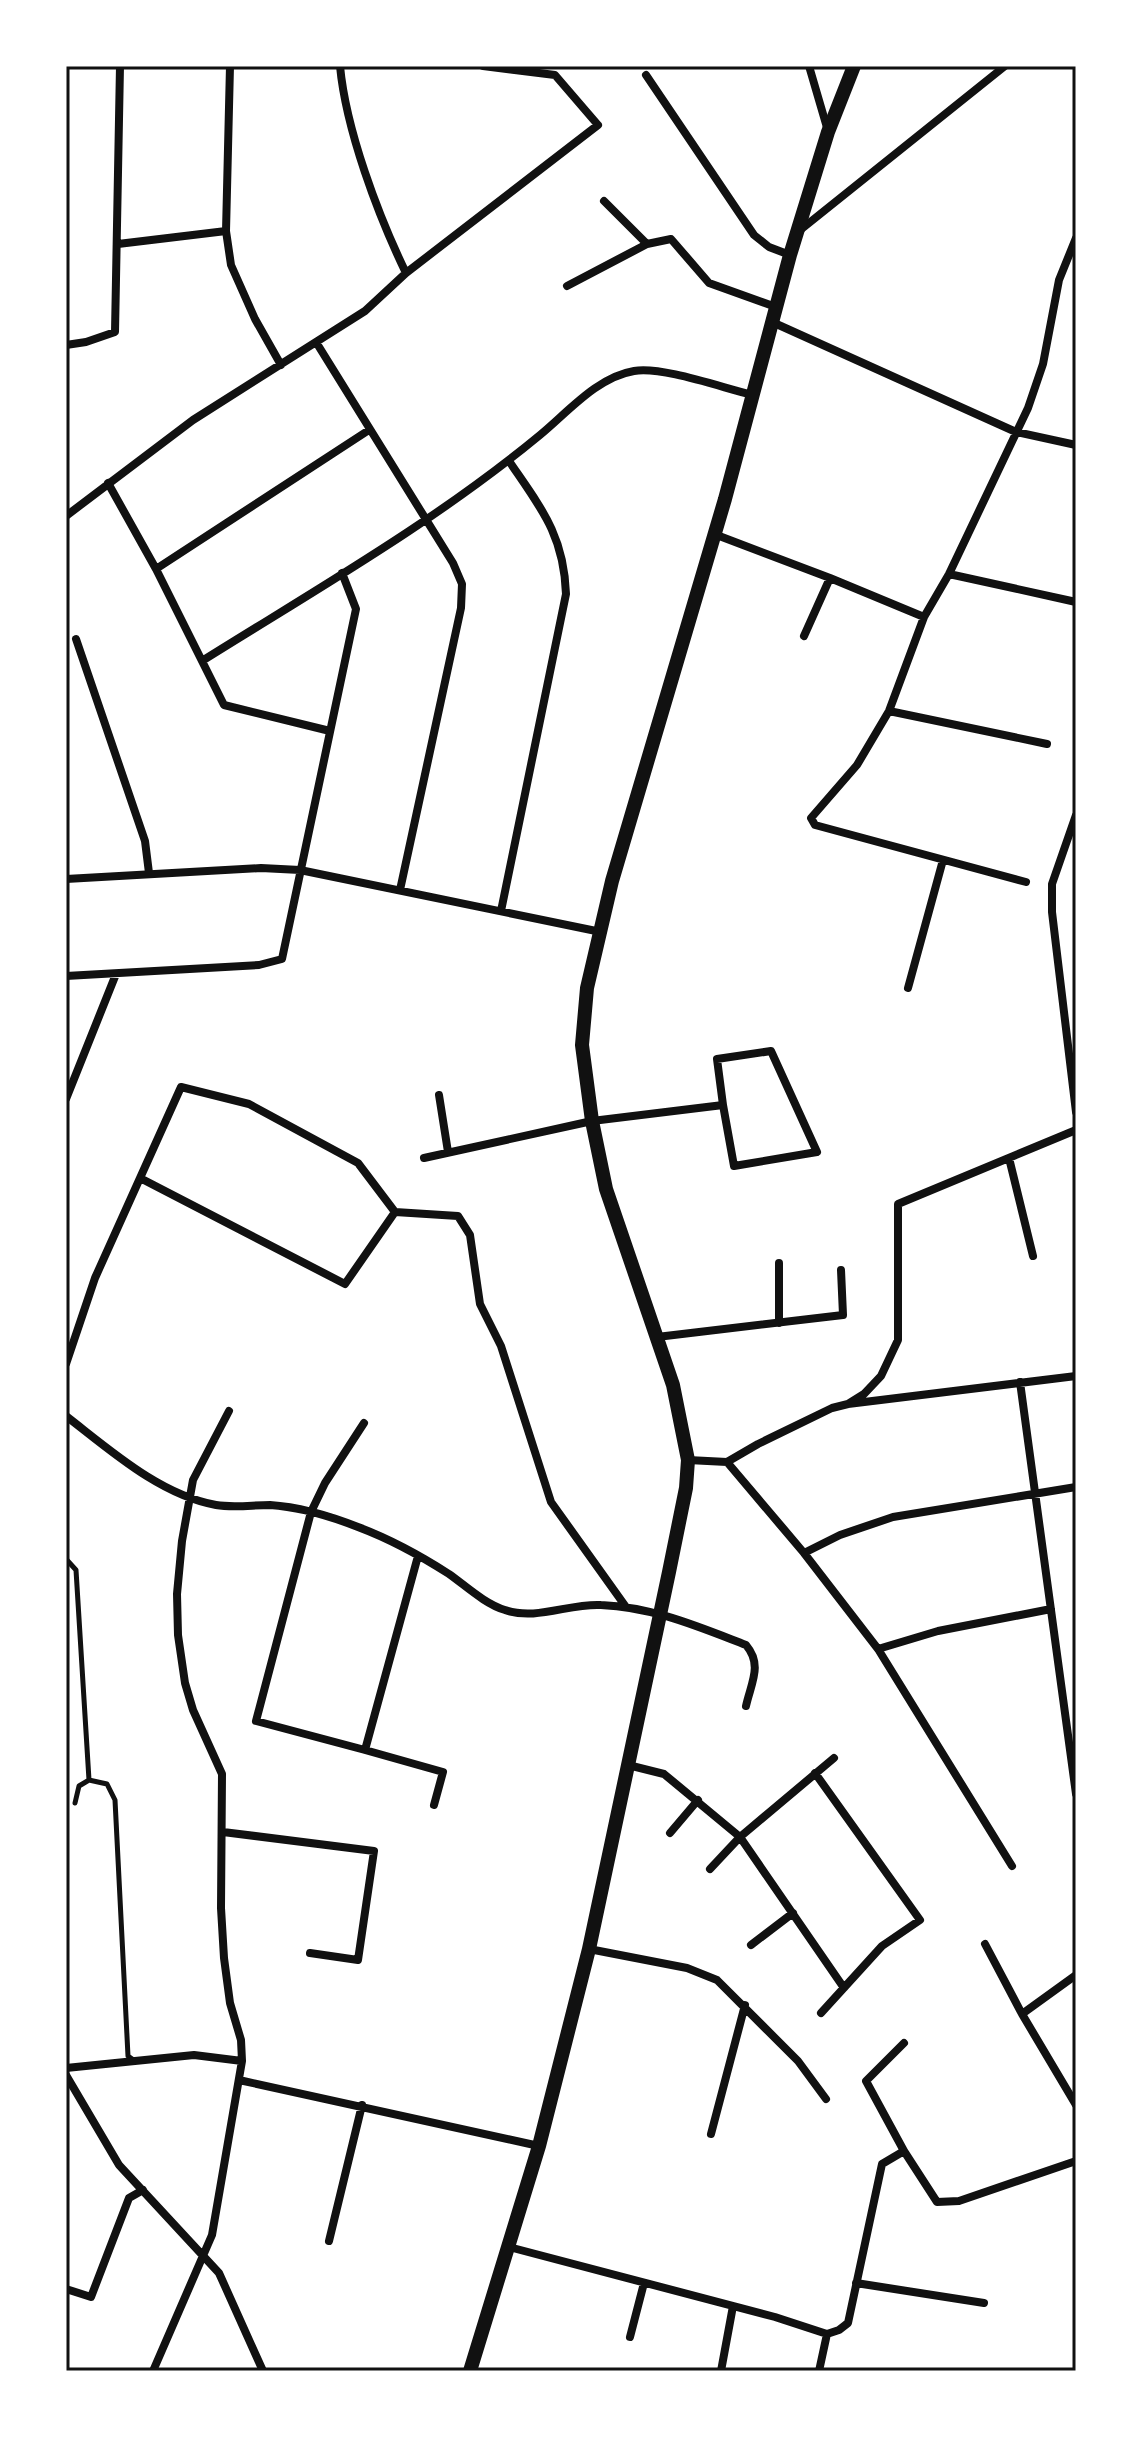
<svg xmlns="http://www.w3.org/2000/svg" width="1142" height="2437" font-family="Figtree,sans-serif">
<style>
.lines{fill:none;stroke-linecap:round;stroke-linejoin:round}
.service{stroke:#111;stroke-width:5}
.minor{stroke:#111;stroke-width:8}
.tertiary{stroke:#111;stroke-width:14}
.neatline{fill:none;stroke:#111;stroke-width:3}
</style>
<rect width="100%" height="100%" fill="#fff"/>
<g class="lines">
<!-- service -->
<path class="service" d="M 66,1559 L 76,1570 L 89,1780 L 107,1784 L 115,1800 L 128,2056 L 135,2061
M 75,1803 L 79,1786 L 89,1780"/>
<!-- minor -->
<path class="minor" d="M 230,66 L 226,231 L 231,265 L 255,319 L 281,365
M 340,66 C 346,130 378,215 406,273
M 809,66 L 828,131
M 646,75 L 754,235 L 769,247 L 790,255
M 604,201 L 647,244
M 799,231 L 1005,66
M 118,244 L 226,231
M 567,286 L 647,244 L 671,239 L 709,283 L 776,307
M 772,322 L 1016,432 L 1076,445
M 316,342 L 453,563 L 462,584 L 461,608 L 400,890
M 66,345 L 86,342 L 115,332 L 120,66
M 108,483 L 156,569 L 224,705 L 330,731
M 66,516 L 193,420 L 365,311 L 406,273 L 598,125 L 555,75 L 483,66
M 714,534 L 830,578 L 924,617
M 156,569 L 369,430
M 949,574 L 1076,602
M 804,636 L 830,578
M 76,639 L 145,841 L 149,873
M 202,661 C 317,589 436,521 540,435 C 567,413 597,377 634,371 C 662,366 723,388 753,395
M 889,711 L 1047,744
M 1076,815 L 1052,884 L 1052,912 L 1076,1112
M 66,879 L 261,868 L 300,870 L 601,932
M 1026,882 L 815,825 L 811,818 L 857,765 L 889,711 L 924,617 L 949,574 L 1028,408 L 1043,364 L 1059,280 L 1076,238
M 501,911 L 566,594 C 564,535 541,508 509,461
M 66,976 L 259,965 L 282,959 L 356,609 L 342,573
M 908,988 L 943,860
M 439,1095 L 448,1152
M 66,1099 L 116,974
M 424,1158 L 592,1121 L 723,1105 L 717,1059 L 771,1051 L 817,1152 L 734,1166 L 723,1105
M 1009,1158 L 1033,1256
M 140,1178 L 345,1284 L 395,1212
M 779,1323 L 779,1263
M 657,1337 L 843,1315 L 841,1270
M 66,1364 L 95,1278 L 181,1087 L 249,1104 L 358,1163 L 395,1212 L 458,1216 L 470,1235 L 480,1304 L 501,1346 L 551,1502 L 626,1607
M 1020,1382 L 1076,1794
M 848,1404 L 864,1394 L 881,1376 L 898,1340 L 898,1204 L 1076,1130
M 66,1416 C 110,1450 160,1495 216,1505 C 234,1508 252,1505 270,1505 C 300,1507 330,1516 358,1527 C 390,1539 421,1556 449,1574 C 466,1586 485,1604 505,1610 C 536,1621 570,1603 601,1605 C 653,1607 699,1627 746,1645 C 763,1665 751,1683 746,1706
M 364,1423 L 325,1483 L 311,1512 L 256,1721 L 365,1750 L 418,1556
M 688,1460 L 727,1462 L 758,1444 L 832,1408 L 848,1404 L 1076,1376
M 727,1462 L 804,1553 L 878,1649 L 1012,1866
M 804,1553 L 840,1535 L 893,1517 L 1076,1487
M 878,1649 L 938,1631 L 1051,1609
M 365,1750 L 443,1772 L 434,1805
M 628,1765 L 664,1774 L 740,1837 L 844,1988
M 815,1773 L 920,1920 L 882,1946 L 821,2013
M 223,1832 L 374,1851 L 358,1960 L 310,1953
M 670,1833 L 698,1800
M 710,1869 L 740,1837 L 834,1758
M 985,1944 L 1022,2014
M 751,1945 L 793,1913
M 589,1949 L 687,1968 L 717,1980 L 798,2061 L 826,2099
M 1076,1975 L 1022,2014 L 1076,2105
M 904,2043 L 866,2081 L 904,2151 L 937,2202 L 959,2201 L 1076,2161
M 66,2068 L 194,2055 L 242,2061
M 66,2075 L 119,2165 L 219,2273 L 263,2371
M 239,2080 L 539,2146
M 711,2134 L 745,2005
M 329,2241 L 362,2105
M 509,2247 L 775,2317 L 827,2334 L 819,2371
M 856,2283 L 984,2303
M 66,2289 L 91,2297 L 129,2198 L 143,2190
M 827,2334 L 839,2330 L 848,2323 L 882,2164 L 904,2151
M 630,2337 L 644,2283
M 153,2371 L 212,2235 L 242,2061 L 241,2040 L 230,2003 L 224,1958 L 221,1908 L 222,1774 L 193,1710 L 185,1683 L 178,1635 L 177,1594 L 182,1541 L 193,1480 L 229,1411
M 721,2371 L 733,2306"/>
<!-- tertiary -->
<path class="tertiary" d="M 470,2371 L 539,2146 L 589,1949 L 669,1572 L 686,1488 L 688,1460 L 673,1385 L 606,1189 L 592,1121 L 582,1045 L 587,988 L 612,881 L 725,499 L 790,255 L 828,132 L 854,66"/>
</g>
<!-- border -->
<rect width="1142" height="2437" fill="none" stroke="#ffffff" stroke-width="136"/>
<rect x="68" y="68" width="1006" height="2301" class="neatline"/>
</svg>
